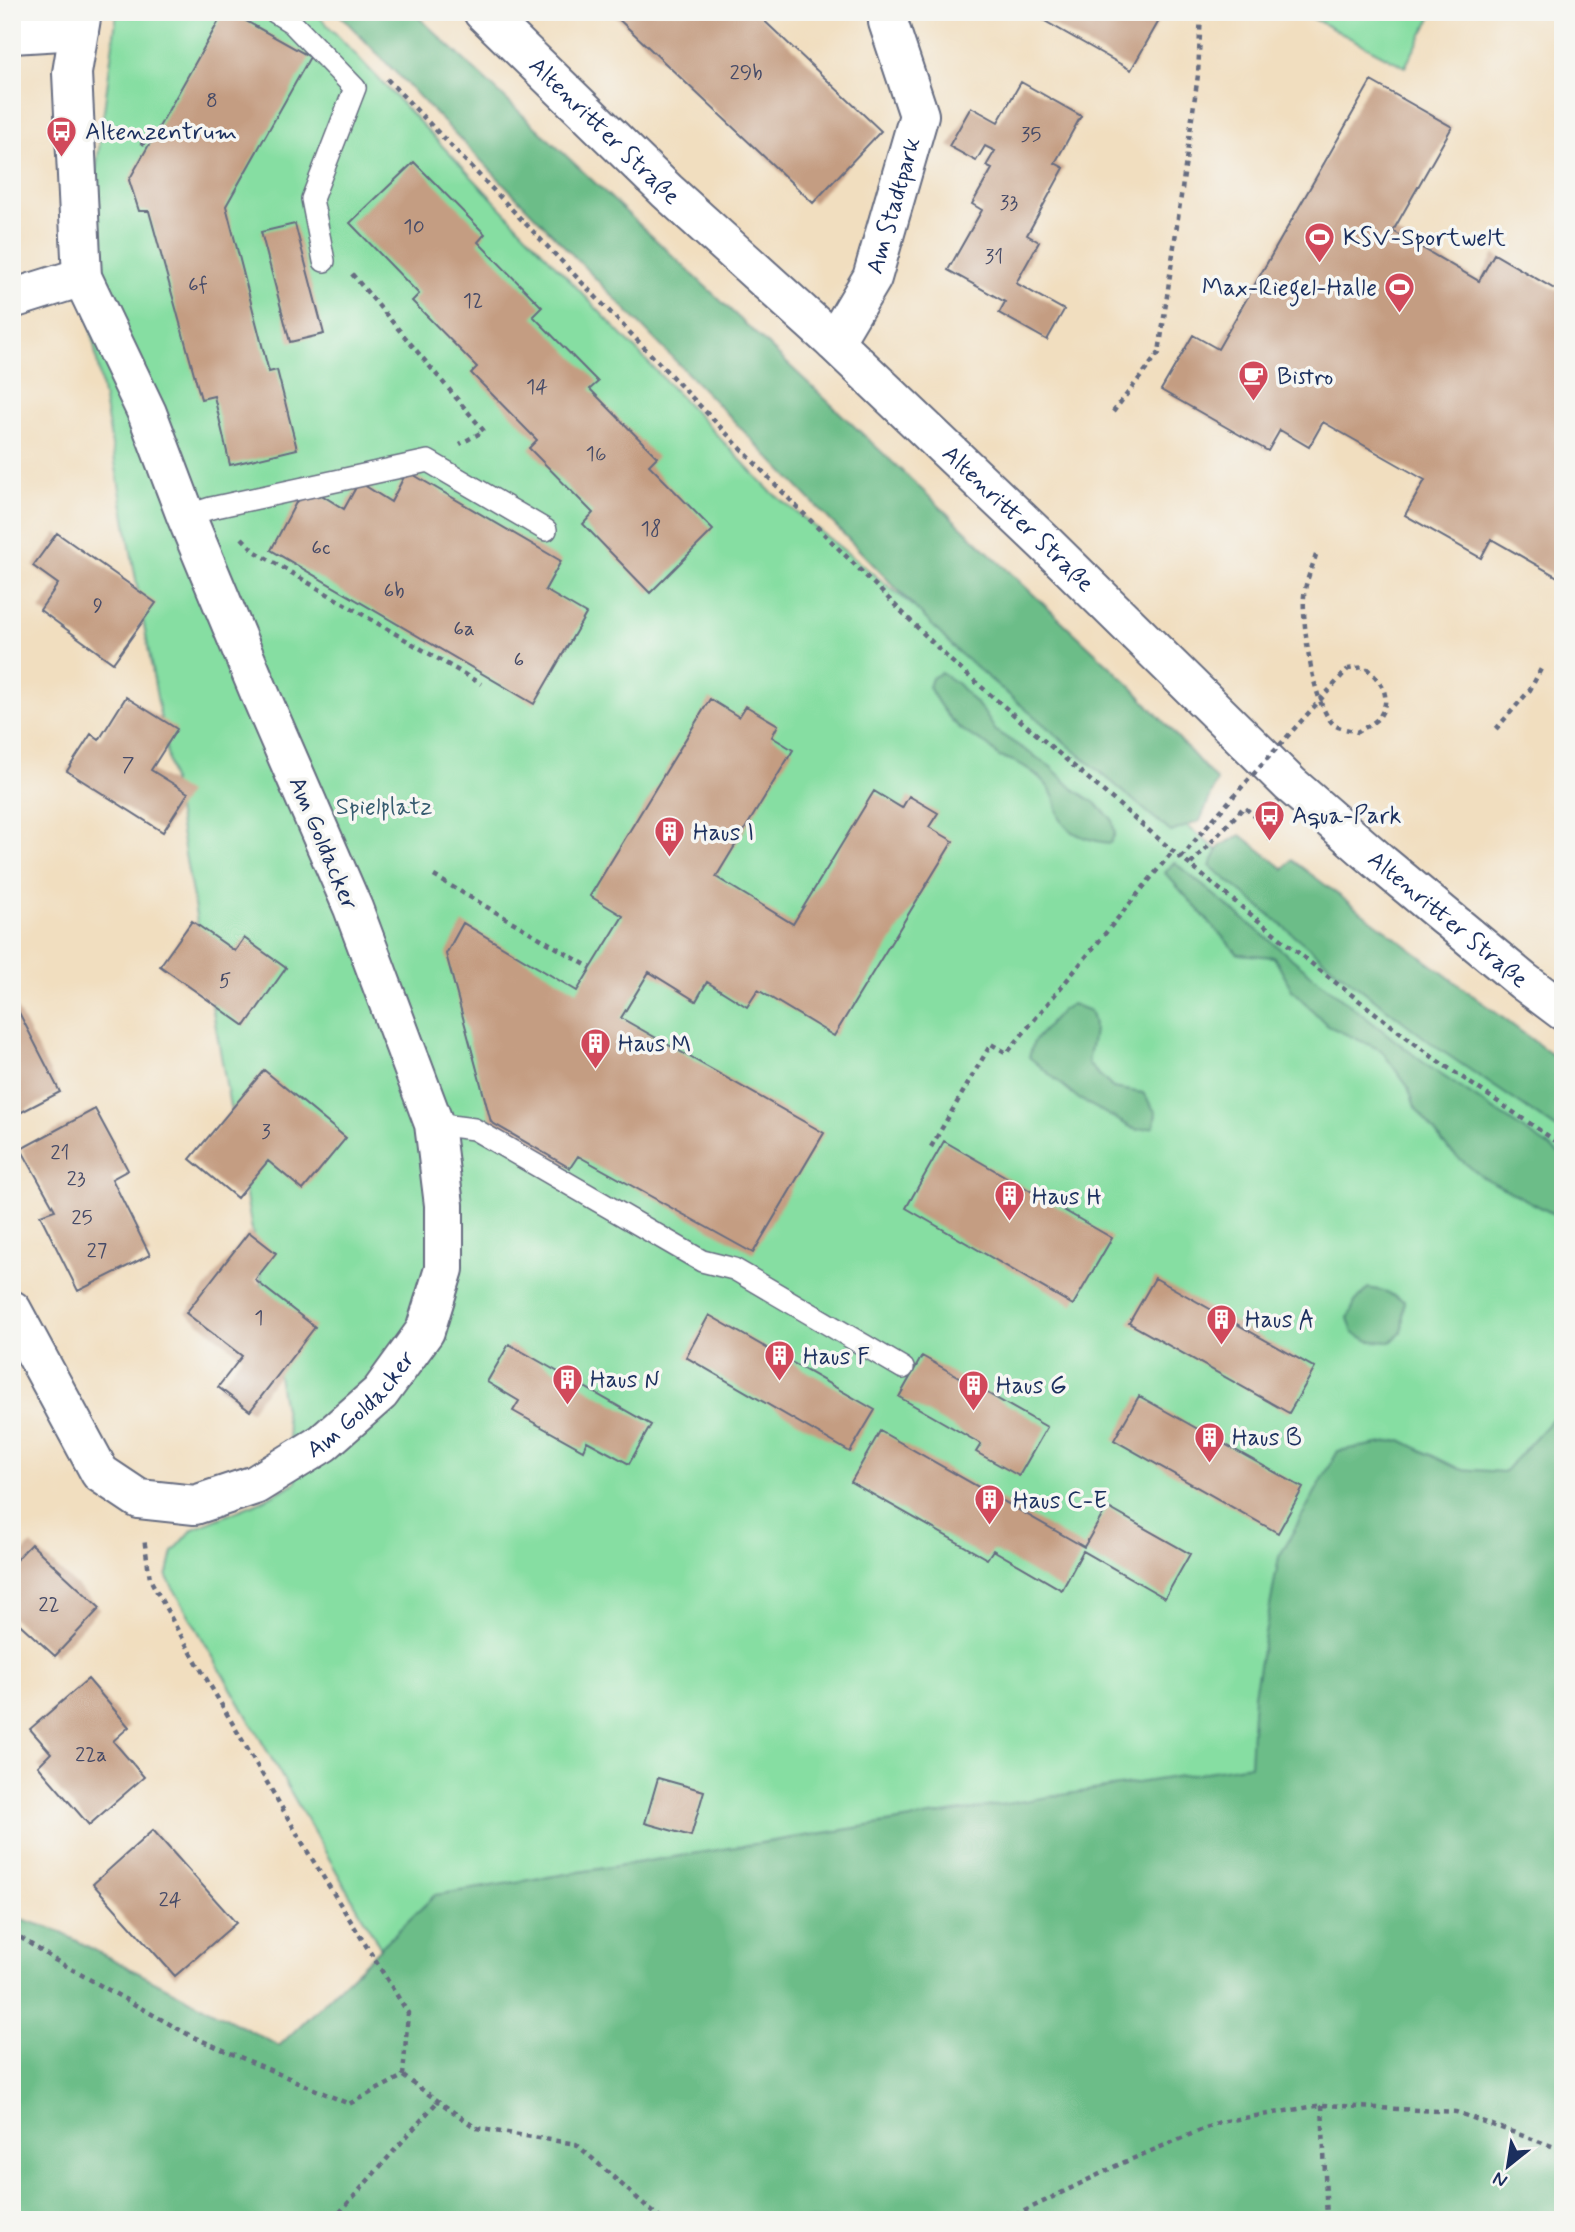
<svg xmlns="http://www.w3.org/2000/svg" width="1575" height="2232" font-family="Mynerve,sans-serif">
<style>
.green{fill:#86dea2;stroke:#508680;stroke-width:2}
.forest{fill:#6cbd88;stroke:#447673;stroke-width:2}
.building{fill:#c49d82}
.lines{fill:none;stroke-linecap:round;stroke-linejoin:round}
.lane-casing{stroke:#666c80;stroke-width:24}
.street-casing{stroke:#666c80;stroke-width:42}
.secondary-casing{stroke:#666c80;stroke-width:42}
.path{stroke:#666c80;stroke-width:4.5;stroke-dasharray:5 5;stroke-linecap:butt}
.lane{stroke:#fff;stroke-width:21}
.street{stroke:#fff;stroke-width:38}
.secondary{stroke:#fff;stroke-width:38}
.path-bridge{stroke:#666c80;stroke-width:4.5;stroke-dasharray:5 5;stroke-linecap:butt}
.labels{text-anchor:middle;stroke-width:7;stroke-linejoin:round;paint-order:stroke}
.number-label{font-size:21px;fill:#454a67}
.street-label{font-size:24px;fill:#1b2f5e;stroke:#f6f6f2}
.poi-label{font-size:24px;fill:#1b2f5e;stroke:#f6f6f2;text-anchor:start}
.park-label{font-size:24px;fill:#365b6f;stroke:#f6f6f2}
</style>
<rect width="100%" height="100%" fill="#f6f6f2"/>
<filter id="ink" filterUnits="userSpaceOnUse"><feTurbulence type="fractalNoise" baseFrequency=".0143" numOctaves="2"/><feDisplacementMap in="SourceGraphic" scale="14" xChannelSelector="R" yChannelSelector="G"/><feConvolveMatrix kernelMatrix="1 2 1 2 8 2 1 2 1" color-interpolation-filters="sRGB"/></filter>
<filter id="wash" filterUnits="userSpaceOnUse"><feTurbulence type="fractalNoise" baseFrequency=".00686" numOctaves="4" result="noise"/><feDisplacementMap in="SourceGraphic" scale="28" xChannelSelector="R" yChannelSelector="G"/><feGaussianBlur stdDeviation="1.57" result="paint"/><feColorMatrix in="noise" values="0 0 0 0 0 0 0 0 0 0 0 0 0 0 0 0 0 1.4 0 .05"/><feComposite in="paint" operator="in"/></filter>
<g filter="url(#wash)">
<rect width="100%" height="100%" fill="#f1debf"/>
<!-- green -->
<path class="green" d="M 117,12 L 315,12 L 770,491 L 1563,1128 L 1563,1504 L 1253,1951 L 380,1947 L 167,1577 L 173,1552 L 193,1529 L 262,1501 L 297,1482 L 82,277 Z
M 1301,12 L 1434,12 L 1405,67 Z"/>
<!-- forest -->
<path class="forest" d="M 337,12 L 413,12 L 1132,687 L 1217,781 L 1200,821 L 1171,832 L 958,652 Z
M 941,673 L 958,684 L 983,711 L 996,731 L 1051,767 L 1072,788 L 1095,803 L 1112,819 L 1115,834 L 1110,843 C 1093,841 1070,836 1061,820 C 1057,814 1057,805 1054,798 C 1047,778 1019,760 999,757 C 987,742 984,744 968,734 C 952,724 938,704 929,687 L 932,678 Z
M 1241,835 L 1284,869 L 1292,860 L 1563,1063 L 1563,1133 L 1439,1049 L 1330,965 L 1210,866 L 1220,846 Z
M 1174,862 L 1318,980 L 1428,1066 L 1563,1156 L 1563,1219 L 1482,1177 L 1449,1150 L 1415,1107 L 1408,1087 L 1381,1050 L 1328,1026 L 1292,990 L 1274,957 L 1238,954 L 1165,873 Z
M 1072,1004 L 1090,1011 C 1099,1030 1090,1043 1088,1064 L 1113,1088 L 1143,1093 L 1156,1113 L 1154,1127 L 1136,1130 L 1079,1099 L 1029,1057 L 1034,1041 L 1062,1010 Z
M 1368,1288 L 1384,1291 L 1404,1301 L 1402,1332 L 1391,1342 L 1370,1341 L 1353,1333 L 1348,1318 L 1355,1302 Z
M 1563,1410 L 1563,2220 L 12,2220 L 12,1916 L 56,1930 L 279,2046 L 435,1895 L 1250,1765 L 1254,1694 L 1279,1557 L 1338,1451 L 1401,1440 L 1459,1469 L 1504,1472 L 1553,1418 Z"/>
<g id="blocks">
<!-- building -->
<path class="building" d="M 224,12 L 230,12 L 310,57 L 226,206 L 269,372 L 277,370 L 297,449 L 230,465 L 214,396 L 201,399 L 149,211 L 139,211 L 129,180 Z
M 611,12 L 755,12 L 881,131 L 813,203 Z
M 1029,12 L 1164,12 L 1131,70 Z
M 1371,81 L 1452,127 L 1393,231 L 1479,281 L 1494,254 L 1563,294 L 1563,580 L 1491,539 L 1481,558 L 1405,515 L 1425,480 L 1323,422 L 1309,447 L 1280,430 L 1268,451 L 1161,390 L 1193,335 L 1218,349 Z
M 1021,82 L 1081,116 L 1055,163 L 1064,168 L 1027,235 L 1039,242 L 1016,283 L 1064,310 L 1047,340 L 999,313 L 1005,302 L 948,270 L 982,210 L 972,204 L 992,169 L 986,166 L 995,151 L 985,146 L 976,161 L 949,146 L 971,107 L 998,122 Z
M 414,162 L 485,234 L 478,242 L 542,307 L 533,316 L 598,382 L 590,389 L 657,457 L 649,465 L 713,530 L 650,593 L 583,524 L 593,513 L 529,448 L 537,440 L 471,373 L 477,367 L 412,301 L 419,294 L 350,223 Z
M 295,224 L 324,334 L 290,342 L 261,232 Z
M 407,471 L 561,561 L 545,590 L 586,614 L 534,704 L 271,550 L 301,493 L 315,491 L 344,509 L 359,482 L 391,502 Z
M 57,533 L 156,603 L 113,663 L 40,610 L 58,584 L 33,566 Z
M 126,697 L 177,729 L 151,770 L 188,793 L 163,832 L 67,771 L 91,734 L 99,740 Z
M 710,699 L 739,717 L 746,706 L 778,725 L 772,737 L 793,750 L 716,877 L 793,924 L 874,791 L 902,808 L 909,796 L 938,813 L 929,827 L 953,841 L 834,1036 L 758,990 L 747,1007 L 707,982 L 696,1001 L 649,972 L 621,1018 L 824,1133 L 753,1253 L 578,1156 L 570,1168 L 491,1122 L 446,954 L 463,923 L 577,991 L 623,916 L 590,896 Z
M 192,921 L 235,951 L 244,938 L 286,968 L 245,1026 L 160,966 Z
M 12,999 L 60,1092 L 12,1117 Z
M 264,1070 L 346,1138 L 303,1190 L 268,1161 L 237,1198 L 190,1159 Z
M 95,1109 L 128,1170 L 112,1179 L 150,1255 L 78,1291 L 40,1215 L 55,1210 L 21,1149 Z
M 944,1141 L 1112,1238 L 1073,1305 L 906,1208 Z
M 249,1232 L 276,1253 L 255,1280 L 315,1327 L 250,1411 L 218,1387 L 242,1356 L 186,1313 Z
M 1155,1278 L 1315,1368 L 1289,1413 L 1129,1323 Z
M 709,1315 L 875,1410 L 850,1452 L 686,1357 Z
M 509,1344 L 651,1425 L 629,1464 L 587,1441 L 583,1450 L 513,1411 L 519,1401 L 487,1382 Z
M 922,1356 L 1047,1427 L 1019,1476 L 976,1452 L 981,1444 L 899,1397 Z
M 1139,1396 L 1303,1488 L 1278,1533 L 1114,1440 Z
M 880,1431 L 1084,1547 L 1107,1507 L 1190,1554 L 1165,1598 L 1083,1551 L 1062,1590 L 993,1550 L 987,1559 L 851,1482 Z
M 31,1544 L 100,1608 L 55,1656 L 12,1617 L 12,1564 Z
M 88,1679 L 129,1727 L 113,1741 L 144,1777 L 89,1825 L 38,1766 L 51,1753 L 30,1729 Z
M 658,1778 L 704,1791 L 691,1836 L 645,1823 Z
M 153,1830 L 236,1923 L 175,1976 L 93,1884 Z"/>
</g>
</g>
<g filter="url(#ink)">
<use href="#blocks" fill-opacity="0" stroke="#666c80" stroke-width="2"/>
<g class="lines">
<defs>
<path id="lane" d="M 275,12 L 291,22 L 355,88 L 312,199 L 324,261
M 186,516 L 211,508 L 428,461 L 546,530
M 434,1124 L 474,1129 L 702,1261 L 734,1269 L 903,1368"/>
<g id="street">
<path d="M 12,34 L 79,30"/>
<path d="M 12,299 L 82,277"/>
<path id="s1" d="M 834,342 L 872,278 L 919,115 L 888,22 L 892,12"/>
<path id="s2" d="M 12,1310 L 100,1473 L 139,1499 L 195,1505 L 255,1485 L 323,1443 L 380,1393 L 425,1331 L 444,1269 L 444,1205 L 434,1124 L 353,908 L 263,701 L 186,516 L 147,413 L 82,277 L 72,73 L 82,12"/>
</g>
<g id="secondary">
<path id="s3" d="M 483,12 L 667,191 L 834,342 L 1047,545 L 1290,784 L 1382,864 L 1523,981 L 1563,1011"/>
</g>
</defs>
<!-- lane casing -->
<use href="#lane" class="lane-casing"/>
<!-- street casing -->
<use href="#street" class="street-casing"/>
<!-- secondary casing -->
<use href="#secondary" class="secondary-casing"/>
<!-- path -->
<path class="path" d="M 387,79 L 795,505 L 950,660 L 1181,858 L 1322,972 L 1435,1059 L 1563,1146
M 114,128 L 149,146
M 352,274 L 484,431 L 460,444
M 1113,412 L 1159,353 L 1198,75 L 1201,12
M 242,538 L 256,552 L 481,684
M 1316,555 C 1312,568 1305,583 1304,596 C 1302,623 1313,711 1336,726 C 1342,729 1351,730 1357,732 C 1364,728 1376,722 1380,716 C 1393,695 1380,680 1365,667 L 1348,669
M 1496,729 L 1530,690 L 1541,669
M 1181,858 L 1206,827
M 1191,864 L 1244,807 L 1272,831 L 1269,842
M 434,876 L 591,968
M 931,1147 L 991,1044 L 1007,1053 L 1173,851
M 12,1932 L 55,1960 L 191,2036 L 349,2104 L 403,2076 L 408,2013 L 309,1854 L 176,1627 L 150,1579 L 144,1538
M 403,2076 L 476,2128 L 576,2144 L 662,2220
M 1322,2105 L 1327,2220
M 333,2220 L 438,2101
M 1006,2220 L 1120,2164 L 1220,2122 L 1322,2105 L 1456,2112 L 1563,2150"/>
<!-- lane -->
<use href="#lane" class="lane"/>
<!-- street -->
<use href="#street" class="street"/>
<!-- secondary -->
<use href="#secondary" class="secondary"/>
<!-- path-bridge -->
<path class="path-bridge" d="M 1206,827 L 1348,669"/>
</g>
</g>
<!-- icons -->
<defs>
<symbol id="bus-pin" viewBox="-11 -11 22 30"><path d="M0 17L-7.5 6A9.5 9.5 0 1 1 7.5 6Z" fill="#d1495b" stroke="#f6f6f2"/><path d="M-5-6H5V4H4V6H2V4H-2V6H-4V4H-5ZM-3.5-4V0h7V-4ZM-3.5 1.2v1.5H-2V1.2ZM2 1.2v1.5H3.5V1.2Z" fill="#fff"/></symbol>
<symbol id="stadium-pin" viewBox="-11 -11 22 30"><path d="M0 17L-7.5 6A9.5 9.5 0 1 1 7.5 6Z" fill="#d1495b" stroke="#f6f6f2"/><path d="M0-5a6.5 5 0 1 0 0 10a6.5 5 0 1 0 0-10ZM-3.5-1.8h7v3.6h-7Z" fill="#fff"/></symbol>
<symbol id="cafe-pin" viewBox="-11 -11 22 30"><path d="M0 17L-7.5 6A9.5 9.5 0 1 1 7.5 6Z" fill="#d1495b" stroke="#f6f6f2"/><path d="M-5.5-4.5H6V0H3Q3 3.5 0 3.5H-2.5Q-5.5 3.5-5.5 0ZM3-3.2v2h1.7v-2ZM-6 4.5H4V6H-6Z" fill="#fff"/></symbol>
<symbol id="building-pin" viewBox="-11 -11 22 30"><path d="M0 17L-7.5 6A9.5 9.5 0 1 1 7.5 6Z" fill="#d1495b" stroke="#f6f6f2"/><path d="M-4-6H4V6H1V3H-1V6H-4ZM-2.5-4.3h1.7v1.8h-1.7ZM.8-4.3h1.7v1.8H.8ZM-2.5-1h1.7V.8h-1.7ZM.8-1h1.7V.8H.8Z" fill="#fff"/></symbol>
</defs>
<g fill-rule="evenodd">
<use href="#bus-pin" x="44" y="114" width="35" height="47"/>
<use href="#stadium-pin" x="1302" y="220" width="35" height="47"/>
<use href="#stadium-pin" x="1382" y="270" width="35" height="47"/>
<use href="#cafe-pin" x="1236" y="358" width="35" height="47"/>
<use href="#bus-pin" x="1252" y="798" width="35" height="47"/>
<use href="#building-pin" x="652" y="814" width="35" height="47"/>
<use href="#building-pin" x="578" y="1026" width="35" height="47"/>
<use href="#building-pin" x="992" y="1178" width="35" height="47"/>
<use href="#building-pin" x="1204" y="1302" width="35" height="47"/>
<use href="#building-pin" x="762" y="1338" width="35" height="47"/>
<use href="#building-pin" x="550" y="1362" width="35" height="47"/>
<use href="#building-pin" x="956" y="1368" width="35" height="47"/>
<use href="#building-pin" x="1192" y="1420" width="35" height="47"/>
<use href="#building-pin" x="972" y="1482" width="35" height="47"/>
</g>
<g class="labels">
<!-- number labels -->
<g class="number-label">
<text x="746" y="79">29b</text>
<text x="212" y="107">8</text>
<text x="1031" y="141">35</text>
<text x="1009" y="209">33</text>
<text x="414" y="233">10</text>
<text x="994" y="263">31</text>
<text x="198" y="291">6f</text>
<text x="473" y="307">12</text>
<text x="537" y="393">14</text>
<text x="596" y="460">16</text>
<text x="651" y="535">18</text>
<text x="321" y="554">6c</text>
<text x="394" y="597">6b</text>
<text x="98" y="612">9</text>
<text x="464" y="635">6a</text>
<text x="519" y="666">6</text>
<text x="128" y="771">7</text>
<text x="225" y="987">5</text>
<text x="266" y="1138">3</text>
<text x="60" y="1159">21</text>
<text x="76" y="1185">23</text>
<text x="82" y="1224">25</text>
<text x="97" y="1257">27</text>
<text x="259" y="1324">1</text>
<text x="49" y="1611">22</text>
<text x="91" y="1761">22a</text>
<text x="170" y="1906">24</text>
</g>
<!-- street labels -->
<g class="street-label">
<text dy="8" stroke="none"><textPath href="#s3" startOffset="170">Altenritter Straße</textPath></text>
<text dy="8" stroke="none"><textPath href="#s1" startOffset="150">Am Stadtpark</textPath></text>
<text dy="8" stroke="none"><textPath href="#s3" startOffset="737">Altenritter Straße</textPath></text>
<text transform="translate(324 843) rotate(67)" y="8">Am Goldacker</text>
<text dy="8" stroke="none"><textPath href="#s3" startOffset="1325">Altenritter Straße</textPath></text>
<text dy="8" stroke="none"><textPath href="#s2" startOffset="486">Am Goldacker</textPath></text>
</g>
<!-- poi labels -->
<g class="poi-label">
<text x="85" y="139">Altenzentrum</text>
<text x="1343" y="245">KSV-Sportwelt</text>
<text x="1377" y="295" text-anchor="end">Max-Riegel-Halle</text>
<text x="1277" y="384">Bistro</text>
<text x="1292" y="823">Aqua-Park</text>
<text x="693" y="840">Haus I</text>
<text x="618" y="1051">Haus M</text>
<text x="1032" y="1204">Haus H</text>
<text x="1245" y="1327">Haus A</text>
<text x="803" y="1364">Haus F</text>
<text x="590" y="1387">Haus N</text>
<text x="996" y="1393">Haus G</text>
<text x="1232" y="1445">Haus B</text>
<text x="1013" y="1508">Haus C-E</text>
</g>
<!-- park labels -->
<g class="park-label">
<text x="384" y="814">Spielplatz</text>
</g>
</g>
<!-- margin -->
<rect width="1575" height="2232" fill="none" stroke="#f6f6f2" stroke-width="42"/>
<!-- north arrow -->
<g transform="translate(1508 2166) rotate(210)" stroke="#f6f6f2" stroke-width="5" paint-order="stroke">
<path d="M0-5L12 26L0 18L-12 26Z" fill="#1b2f5e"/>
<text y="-10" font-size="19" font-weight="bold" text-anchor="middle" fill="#1b2f5e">N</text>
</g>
</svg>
